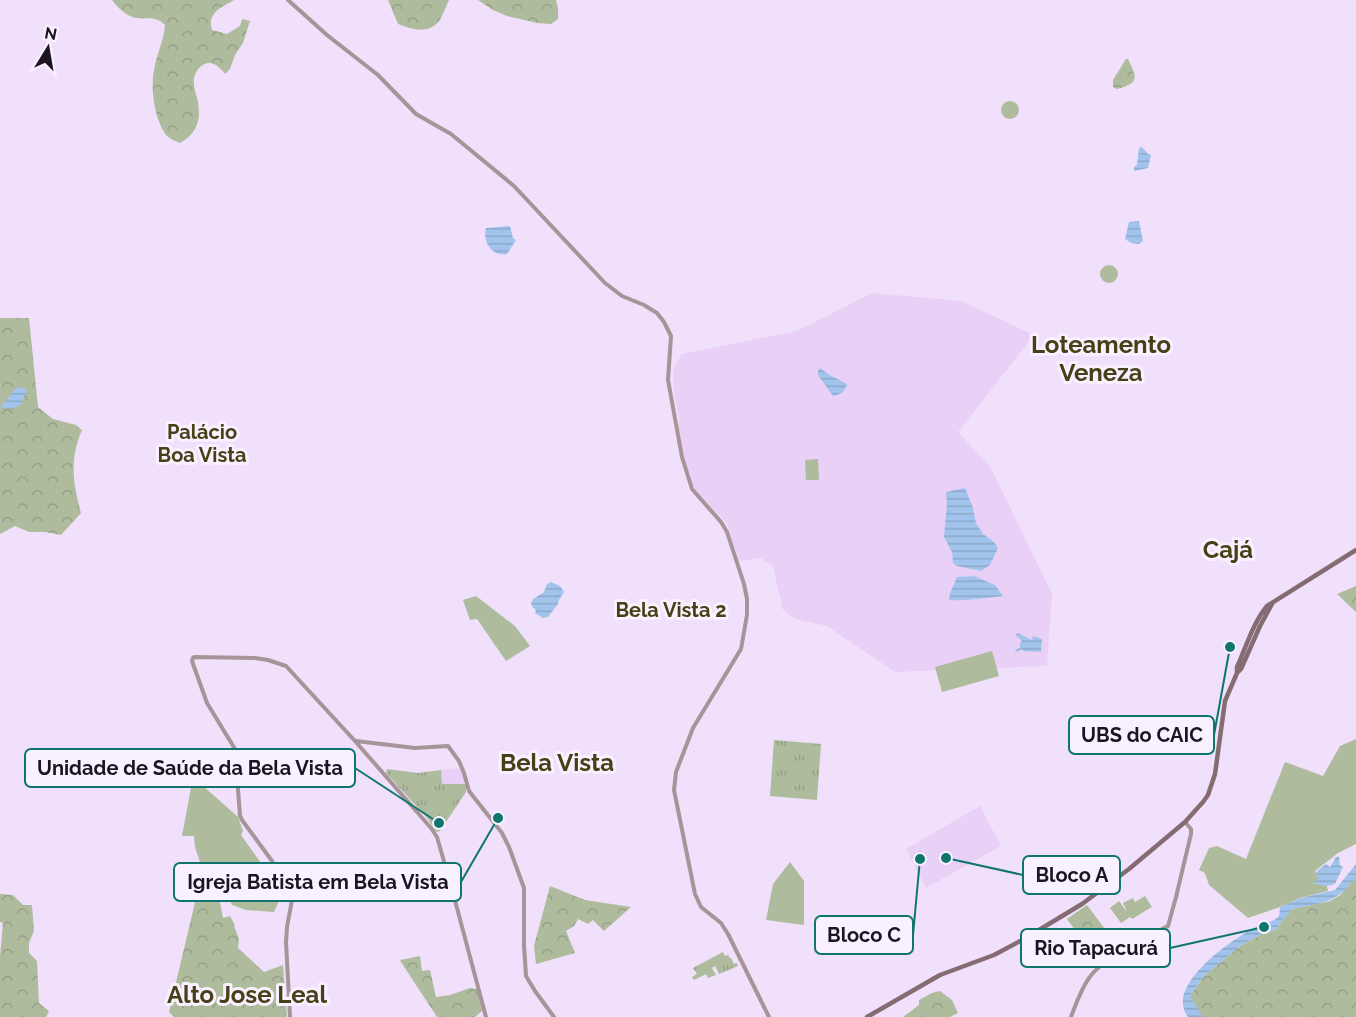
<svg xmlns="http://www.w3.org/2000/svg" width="1356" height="1017" font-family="Raleway,sans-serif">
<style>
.built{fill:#e8d0f7}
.green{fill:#aebb9c}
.forest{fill:url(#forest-crowns)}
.park{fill:url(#park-tufts)}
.water{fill:url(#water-rules)}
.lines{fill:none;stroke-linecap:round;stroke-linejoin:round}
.tertiary{stroke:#a69498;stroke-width:4}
.secondary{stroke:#856c72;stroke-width:4.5}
.labels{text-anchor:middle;stroke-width:6;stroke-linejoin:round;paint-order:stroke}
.neighbourhood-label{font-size:20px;font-weight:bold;fill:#474017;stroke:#f9f1ff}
.district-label{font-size:24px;font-weight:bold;fill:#474017;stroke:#f9f1ff}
.leader{fill:none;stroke:#0f766e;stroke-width:2}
.callout-dot{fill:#0f766e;stroke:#f9f1ff;stroke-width:2}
.callout{fill:#f9f1ff;stroke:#0f766e;stroke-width:2}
.callout-label{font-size:20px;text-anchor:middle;font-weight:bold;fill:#1c1420}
</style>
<defs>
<pattern id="forest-crowns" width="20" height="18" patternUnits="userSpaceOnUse" patternTransform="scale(1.5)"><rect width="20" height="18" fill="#aebb9c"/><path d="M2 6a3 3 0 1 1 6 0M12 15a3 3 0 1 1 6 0" fill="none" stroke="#95a086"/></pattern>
<pattern id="park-tufts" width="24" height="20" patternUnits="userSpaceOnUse" patternTransform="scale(1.5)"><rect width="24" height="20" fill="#aebb9c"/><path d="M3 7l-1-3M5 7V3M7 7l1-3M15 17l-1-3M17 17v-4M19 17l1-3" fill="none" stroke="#95a086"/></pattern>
<pattern id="water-rules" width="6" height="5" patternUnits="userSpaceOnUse" patternTransform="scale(1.5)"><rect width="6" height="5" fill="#a2c4ec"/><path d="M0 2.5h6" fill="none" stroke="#8ba8ca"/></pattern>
</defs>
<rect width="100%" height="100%" fill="#f1e0fb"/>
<!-- built -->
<path class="built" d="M 872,293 L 961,301 L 1034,335 L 958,432 L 991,468 L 1052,594 L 1047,666 L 895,672 L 827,626 L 795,619 L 783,610 L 773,567 L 761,558 L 739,561 L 727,524 L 702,497 L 693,486 L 685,461 L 678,429 L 679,418 L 674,393 L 673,368 L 682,354 L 797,331 Z
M 461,768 L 466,784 L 442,784 L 441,770 Z
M 980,806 L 1001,846 L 926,888 L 906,849 Z"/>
<!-- green -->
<path class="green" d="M1001 110a9 9 0 1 1 18 0a9 9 0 1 1-18 0Z
M1100 274a9 9 0 1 1 18 0a9 9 0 1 1-18 0Z
M 818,459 L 819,480 L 806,480 L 805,460 Z
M 476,596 L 515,626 L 530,646 L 506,661 L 477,619 L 470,620 L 463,600 Z
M 992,651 L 999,676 L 942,692 L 935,667 Z
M 1356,739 L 1356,844 L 1338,853 L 1315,871 L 1319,879 L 1314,883 L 1327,886 L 1328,891 L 1300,898 L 1280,907 L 1248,918 L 1209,885 L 1205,873 L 1199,870 L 1209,848 L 1217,846 L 1246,859 L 1285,762 L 1323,776 L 1340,746 Z
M 193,777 L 238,817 L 243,831 L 241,835 L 281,891 L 283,902 L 279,901 L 274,912 L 246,910 L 232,905 L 227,892 L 221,889 L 221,884 L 214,878 L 206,875 L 209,864 L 200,862 L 195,847 L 194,836 L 182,836 Z
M 790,862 L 804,881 L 804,925 L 766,920 L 773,884 Z
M 1145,896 L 1152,907 L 1132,919 L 1130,917 L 1121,923 L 1110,908 L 1119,901 L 1127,912 L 1123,903 L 1133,898 L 1135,902 Z"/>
<!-- forest -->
<path class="forest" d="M 112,0 L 234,0 C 221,8 207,12 212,30 L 227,34 L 240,26 L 242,19 L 250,21 L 243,43 L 235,55 L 230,69 L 225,74 C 222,70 218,66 214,64 C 204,60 195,70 194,79 C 193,85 195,91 197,98 C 202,118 198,133 180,143 C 175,141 170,139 167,136 C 155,122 150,88 154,71 C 156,55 164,41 165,25 C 156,16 147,19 136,18 C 126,16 118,8 112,0 Z
M 388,0 L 449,0 C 446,6 444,12 441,18 C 431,35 413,30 398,24 Z
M 478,0 L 556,0 L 558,8 L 558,19 L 551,24 L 537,23 L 507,16 L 493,10 Z
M 1126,59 L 1128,59 C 1137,78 1140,83 1117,89 L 1113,87 L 1113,80 Z
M 0,318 L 29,318 L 38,407 L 53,419 L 76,425 L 82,430 C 69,460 73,483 81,513 L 61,535 L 45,532 L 29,532 L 15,526 L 0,534 Z
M 1356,586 L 1356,612 L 1337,594 Z
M 1356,877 L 1356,1017 L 1201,1017 L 1190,996 L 1203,977 L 1240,946 L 1263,933 L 1275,930 L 1292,909 L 1330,901 L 1340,895 Z
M 550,886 L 585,900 L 631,907 L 604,931 L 593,920 L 588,924 L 578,919 L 574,926 L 566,931 L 575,953 L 536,964 L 534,946 Z
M 0,894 L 13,895 L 23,905 L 32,905 L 34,931 L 29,943 L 29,953 L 37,961 L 39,1003 L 49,1011 L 46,1017 L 0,1017 L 0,957 L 3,923 L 0,922 Z
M 219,896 L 223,918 L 230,916 L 235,925 L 234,926 L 239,939 L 238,948 L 264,972 L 283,965 L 287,1017 L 174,1017 L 169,1012 L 196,898 Z
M 1087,905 L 1110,936 L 1090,950 L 1067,919 Z
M 420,956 L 422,971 L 430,970 L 436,997 L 450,995 L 470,988 L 477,989 L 483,1010 L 475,1017 L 437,1017 L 401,962 L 400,960 Z
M 940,991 L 952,1000 L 958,1013 L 950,1017 L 903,1017 L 919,1005 L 919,1000 L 932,993 Z"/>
<!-- park -->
<path class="park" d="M 774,740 L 821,744 L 817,800 L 770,796 Z
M 387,769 L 418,773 L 441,770 L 442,784 L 466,784 L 466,792 L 440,831 L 436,832 L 428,819 L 386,773 Z
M 723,952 L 725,956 L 728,955 L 730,958 L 731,958 L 734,964 L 737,963 L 738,966 L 719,974 L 715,966 L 712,968 L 716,975 L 708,978 L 706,974 L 694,980 L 692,977 L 697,974 L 693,968 Z"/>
<!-- water -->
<path class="water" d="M 1142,147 L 1148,154 L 1151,155 L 1148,168 L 1134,171 L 1134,167 L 1137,165 L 1139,148 Z
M 1139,221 L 1143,241 L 1139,244 L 1131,243 L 1125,239 L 1129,222 Z
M 510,226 L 513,238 L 516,240 L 507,254 C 492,257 482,241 486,228 Z
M 820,368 L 828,374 L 847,384 C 845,392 840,395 833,396 L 818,375 L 818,371 Z
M 19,387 L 26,389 L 27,394 L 24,396 L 21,405 L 20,404 L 13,409 L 1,408 L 2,404 C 10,400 10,390 19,387 Z
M 965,488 L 973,508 L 976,523 L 983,534 L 993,541 L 998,548 L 990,565 L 981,571 L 957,566 L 953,563 L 952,552 L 944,537 L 947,502 L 946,492 Z
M 974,576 L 995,585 L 1003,596 C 985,598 967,601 949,600 L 950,593 L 957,577 Z
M 551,582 L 560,586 L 564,592 L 559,600 L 558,604 L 548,617 L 543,618 L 535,613 L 536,611 L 534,608 L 533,608 L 531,603 L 533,599 L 544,592 L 547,584 Z
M 1018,633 L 1032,640 L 1033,636 L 1042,639 L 1041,652 L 1023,651 L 1022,649 L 1019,651 L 1016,652 L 1015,650 L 1020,648 L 1020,643 L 1022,641 L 1015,635 Z
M 1339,856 L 1340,865 L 1343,867 L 1335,884 L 1327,886 L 1313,883 L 1318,879 L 1316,872 L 1326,864 L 1330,867 L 1336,857 Z
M 1356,864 L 1356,877 C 1335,904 1324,902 1292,909 L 1275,930 L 1263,933 L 1240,946 L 1203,977 L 1190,996 L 1203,1017 L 1188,1017 C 1164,986 1231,940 1254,928 C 1263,923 1273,923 1279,916 L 1280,907 L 1301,898 L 1335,890 Z"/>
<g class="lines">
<!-- tertiary -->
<path class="tertiary" d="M 288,0 L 327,35 L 378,75 L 416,114 L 451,134 L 514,186 L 605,283 L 622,296 L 644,305 L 657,313 L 664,322 L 671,336 L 668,380 L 682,457 L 692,489 L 721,522 L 727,532 L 744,584 L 747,599 L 747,615 L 741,649 L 693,728 L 676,772 L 674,790 L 695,894 L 701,907 L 721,923 L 728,934 L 769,1017
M 356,741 L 415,748 L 448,746 L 459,761 L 464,773 L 469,791 L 502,833 L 509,847 L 524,888 L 524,945 L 526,976 L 535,991 L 554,1017
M 290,1017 L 286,942 L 287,927 L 292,900 L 290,891 L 272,861 L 242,820 L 240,816 L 235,749 L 207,703 L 192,661 L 193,658 L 194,657 L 255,658 L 268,660 L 286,666 L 355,741 L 431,828 L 437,837 L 453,893 L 486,1017
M 1071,1017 C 1076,1004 1081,989 1089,978 C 1103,957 1145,939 1168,926 L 1176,897 L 1191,834 L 1191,829 L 1185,822"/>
<!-- secondary -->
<path class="secondary" d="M 1237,673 L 1241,669 L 1260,626 L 1272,604
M 867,1017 L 940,975 L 994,955 L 1024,939 L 1082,904 L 1129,869 L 1185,822 L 1203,802 L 1208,795 L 1215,774 L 1225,701 L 1237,673 L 1237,667 C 1246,647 1253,623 1267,606 L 1356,550"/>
</g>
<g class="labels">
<!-- neighbourhood labels -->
<g class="neighbourhood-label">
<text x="202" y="439">Palácio<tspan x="202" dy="23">Boa Vista</tspan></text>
<text x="671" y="617">Bela Vista 2</text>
</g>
<!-- district labels -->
<g class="district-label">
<text x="1101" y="353">Loteamento<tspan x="1101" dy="28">Veneza</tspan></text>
<text x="1228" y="558">Cajá</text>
<text x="557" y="771">Bela Vista</text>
<text x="247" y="1003">Alto Jose Leal</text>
</g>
</g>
<!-- callouts -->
<path class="leader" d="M1230 647L1214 735M439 823L355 768M946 858L1023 875M498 818L461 882M920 859L913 935M1264 927L1170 948"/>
<g class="callout-dot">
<circle cx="1230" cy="647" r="6"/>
<circle cx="439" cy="823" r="6"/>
<circle cx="946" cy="858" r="6"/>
<circle cx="498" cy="818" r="6"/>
<circle cx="920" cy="859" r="6"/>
<circle cx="1264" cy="927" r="6"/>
</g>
<g class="callout">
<rect x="1069" y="716" width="145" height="38" rx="6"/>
<rect x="25" y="749" width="330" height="38" rx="6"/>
<rect x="1023" y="856" width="97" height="38" rx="6"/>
<rect x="174" y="863" width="287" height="38" rx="6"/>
<rect x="815" y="916" width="98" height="38" rx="6"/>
<rect x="1021" y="929" width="149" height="38" rx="6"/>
</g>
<g class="callout-label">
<text x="1142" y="742">UBS do CAIC</text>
<text x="190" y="775">Unidade de Saúde da Bela Vista</text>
<text x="1072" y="882">Bloco A</text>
<text x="318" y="889">Igreja Batista em Bela Vista</text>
<text x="864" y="942">Bloco C</text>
<text x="1096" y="955">Rio Tapacurá</text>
</g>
<!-- north arrow -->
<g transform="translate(48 48) rotate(11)" stroke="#f9f1ff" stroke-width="4.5" paint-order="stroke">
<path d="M0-4.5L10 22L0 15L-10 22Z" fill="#1c1420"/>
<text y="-9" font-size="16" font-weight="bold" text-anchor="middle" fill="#1c1420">N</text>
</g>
</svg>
